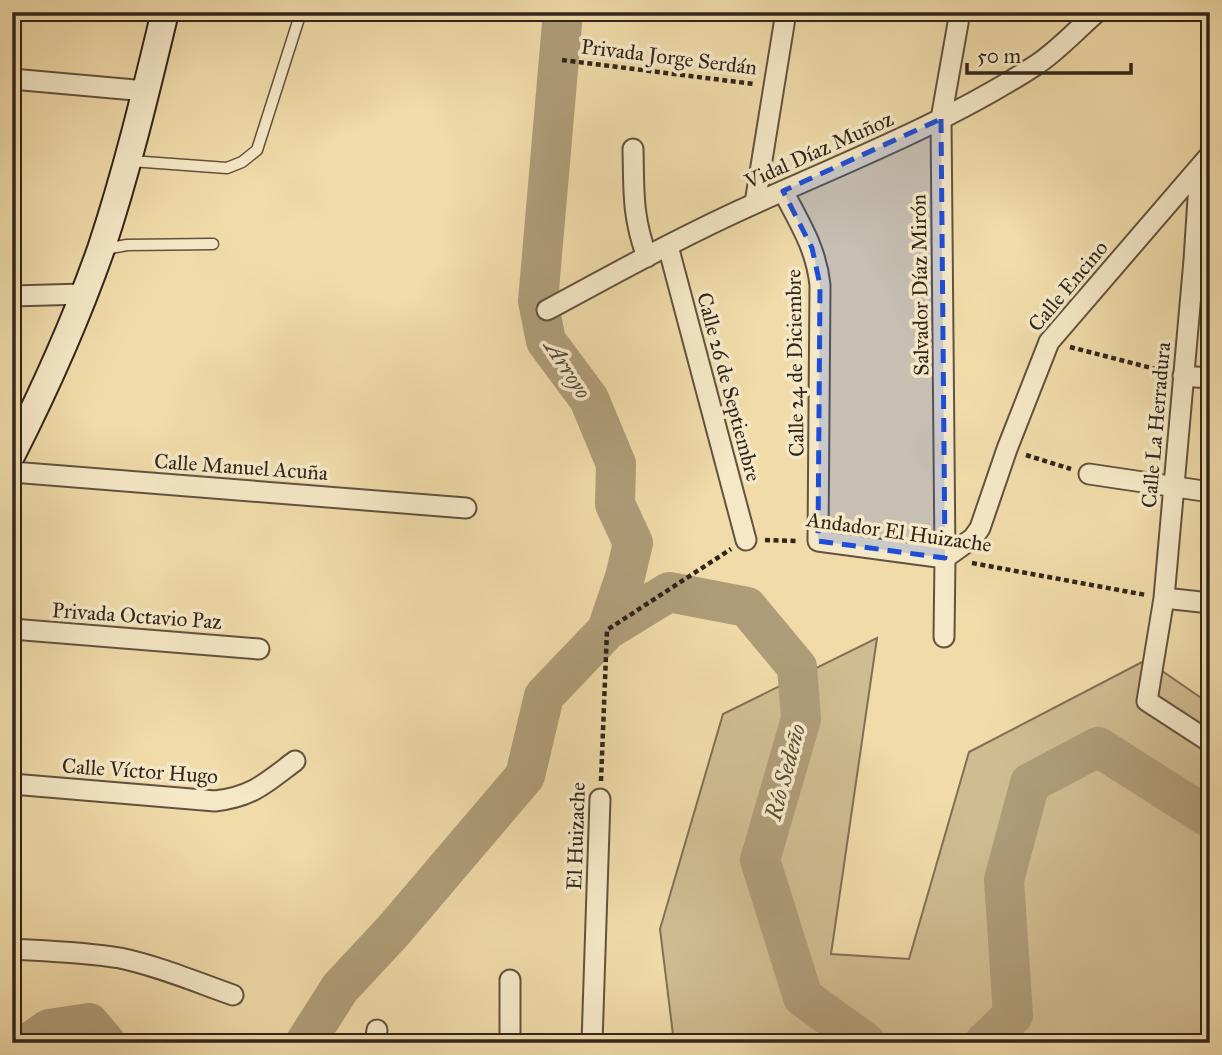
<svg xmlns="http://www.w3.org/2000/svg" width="1222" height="1055" font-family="'IM FELL Great Primer',serif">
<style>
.green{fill:#d0bc91;stroke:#817056;stroke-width:2}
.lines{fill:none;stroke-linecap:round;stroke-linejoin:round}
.river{stroke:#af9d79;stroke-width:40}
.lane-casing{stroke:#62523f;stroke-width:13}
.street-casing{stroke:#62523f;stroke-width:23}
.secondary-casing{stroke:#32251c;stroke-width:30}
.path{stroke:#32251c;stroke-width:4.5;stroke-dasharray:5 3.5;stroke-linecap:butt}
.lane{stroke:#f5e8c7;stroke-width:10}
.street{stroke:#f5e8c7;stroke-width:19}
.secondary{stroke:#f5e8c7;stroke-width:26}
.marked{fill:#1d4ed8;fill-opacity:0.2;stroke:#1d4ed8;stroke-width:5;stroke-dasharray:14 9;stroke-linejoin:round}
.labels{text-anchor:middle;stroke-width:7;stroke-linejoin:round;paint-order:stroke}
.street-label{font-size:21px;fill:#32251c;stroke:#f5e8c7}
.water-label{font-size:23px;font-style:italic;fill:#584938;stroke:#f5e8c7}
</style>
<rect width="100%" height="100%" fill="#f0dba9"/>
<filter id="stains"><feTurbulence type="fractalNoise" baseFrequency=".00286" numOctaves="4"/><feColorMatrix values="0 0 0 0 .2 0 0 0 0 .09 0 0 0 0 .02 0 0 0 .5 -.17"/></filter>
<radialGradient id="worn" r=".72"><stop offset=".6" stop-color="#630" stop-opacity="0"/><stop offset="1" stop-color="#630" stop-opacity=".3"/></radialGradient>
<!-- green -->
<path class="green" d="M 877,638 L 831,954 L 909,959 L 969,752 L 1146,660 L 1210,704 L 1210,1043 L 674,1043 L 660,929 L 723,714 Z"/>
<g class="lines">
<!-- river -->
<path class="river" d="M 563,12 L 538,301 L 546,341 L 589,399 L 616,464 L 615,504 L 633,543 L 625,577 L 607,630
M 29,1043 L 49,1029 L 89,1023 L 106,1043
M 305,1043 L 340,988 L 394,930 L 525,776 L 544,696 L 607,630 L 669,592 L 747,607 L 797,667 L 801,719 L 760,860 L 803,997 L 866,1043
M 984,1043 L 1013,1015 L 1004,880 L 1030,783 L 1098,747 L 1210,818"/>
<defs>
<path id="lane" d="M 131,161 L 227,168 L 242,162 L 257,150 L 301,12
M 105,249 L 127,245 L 213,244"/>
<path id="street" d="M 12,79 L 146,91
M 633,149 C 634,191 632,216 647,257
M 1200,168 L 1194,260 L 1164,598 L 1147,701 L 1210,742
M 783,191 C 800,224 816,248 820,285 L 818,541 L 945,558
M 755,203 L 786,12
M 668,246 L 746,540
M 12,296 L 84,294
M 547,310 C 616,273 684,235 756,203 C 849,161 946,123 1033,67 C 1057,52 1075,31 1097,12
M 1183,376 L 1210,378
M 12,472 L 466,508
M 1089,474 L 1210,492
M 945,558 L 973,538 L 980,528 L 1007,449 L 1049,342 L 1210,155
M 1164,598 L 1210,603
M 12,629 L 259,649
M 944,637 L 945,558 L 941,119 L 960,12
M 12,784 L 215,801 C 252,797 266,783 295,761
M 12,949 C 48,951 84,952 120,958 C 158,966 196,982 233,995
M 375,1043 L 377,1030
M 510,1043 L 510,980
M 592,1043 L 600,799"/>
<path id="secondary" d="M 12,454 C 46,387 76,320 101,249 C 127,171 146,91 165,12"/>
</defs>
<!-- lane casing -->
<use href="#lane" class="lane-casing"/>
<!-- street casing -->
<use href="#street" class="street-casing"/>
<!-- secondary casing -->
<use href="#secondary" class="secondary-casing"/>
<!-- path -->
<path class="path" d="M 562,60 L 754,84
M 1070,347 L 1167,372
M 1026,455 L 1071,469
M 765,540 L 798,541
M 972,563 L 1146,595
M 601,781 L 607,630 L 731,549"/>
<!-- lane -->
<use href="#lane" class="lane"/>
<!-- street -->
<use href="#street" class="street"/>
<!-- secondary -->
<use href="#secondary" class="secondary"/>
</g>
<!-- marked area -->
<path class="marked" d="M 941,119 L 945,558 L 818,541 L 820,285 L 812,248 L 783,191 Z"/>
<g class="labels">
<!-- street labels -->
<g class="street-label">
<text transform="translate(669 57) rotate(7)" y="7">Privada Jorge Serdán</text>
<text transform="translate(819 150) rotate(-24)" y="7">Vidal Díaz Muñoz</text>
<text transform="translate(920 285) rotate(-91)" y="7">Salvador Díaz Mirón</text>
<text transform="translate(1068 286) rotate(-50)" y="7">Calle Encino</text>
<text transform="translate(795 363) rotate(-91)" y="7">Calle 24 de Diciembre</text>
<text transform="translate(729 387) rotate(75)" y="7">Calle 26 de Septiembre</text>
<text transform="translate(1156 425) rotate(-85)" y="7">Calle La Herradura</text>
<text transform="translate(241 467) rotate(4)" y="7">Calle Manuel Acuña</text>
<text transform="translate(899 532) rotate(8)" y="7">Andador El Huizache</text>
<text transform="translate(137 616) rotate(4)" y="7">Privada Octavio Paz</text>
<text transform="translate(140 771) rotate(4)" y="7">Calle Víctor Hugo</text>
<text transform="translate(576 836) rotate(-88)" y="7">El Huizache</text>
</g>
<!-- water labels -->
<g class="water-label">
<text transform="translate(568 369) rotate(57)" y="8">Arroyo</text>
<text transform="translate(785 772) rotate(-75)" y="8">Río Sedeño</text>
</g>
</g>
<!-- margin -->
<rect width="1222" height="1055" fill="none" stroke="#f0dba9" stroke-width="42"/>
<rect x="14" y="14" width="1194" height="1027" fill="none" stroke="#32251c" stroke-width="3.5"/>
<rect x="21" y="21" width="1180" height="1013" fill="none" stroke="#32251c" stroke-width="2"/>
<!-- scale -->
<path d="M967 63v10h164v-10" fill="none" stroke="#32251c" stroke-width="3.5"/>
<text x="977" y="63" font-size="21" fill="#32251c" stroke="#f5e8c7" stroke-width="5" paint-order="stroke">50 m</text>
<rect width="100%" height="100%" filter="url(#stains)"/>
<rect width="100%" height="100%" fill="url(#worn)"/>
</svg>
